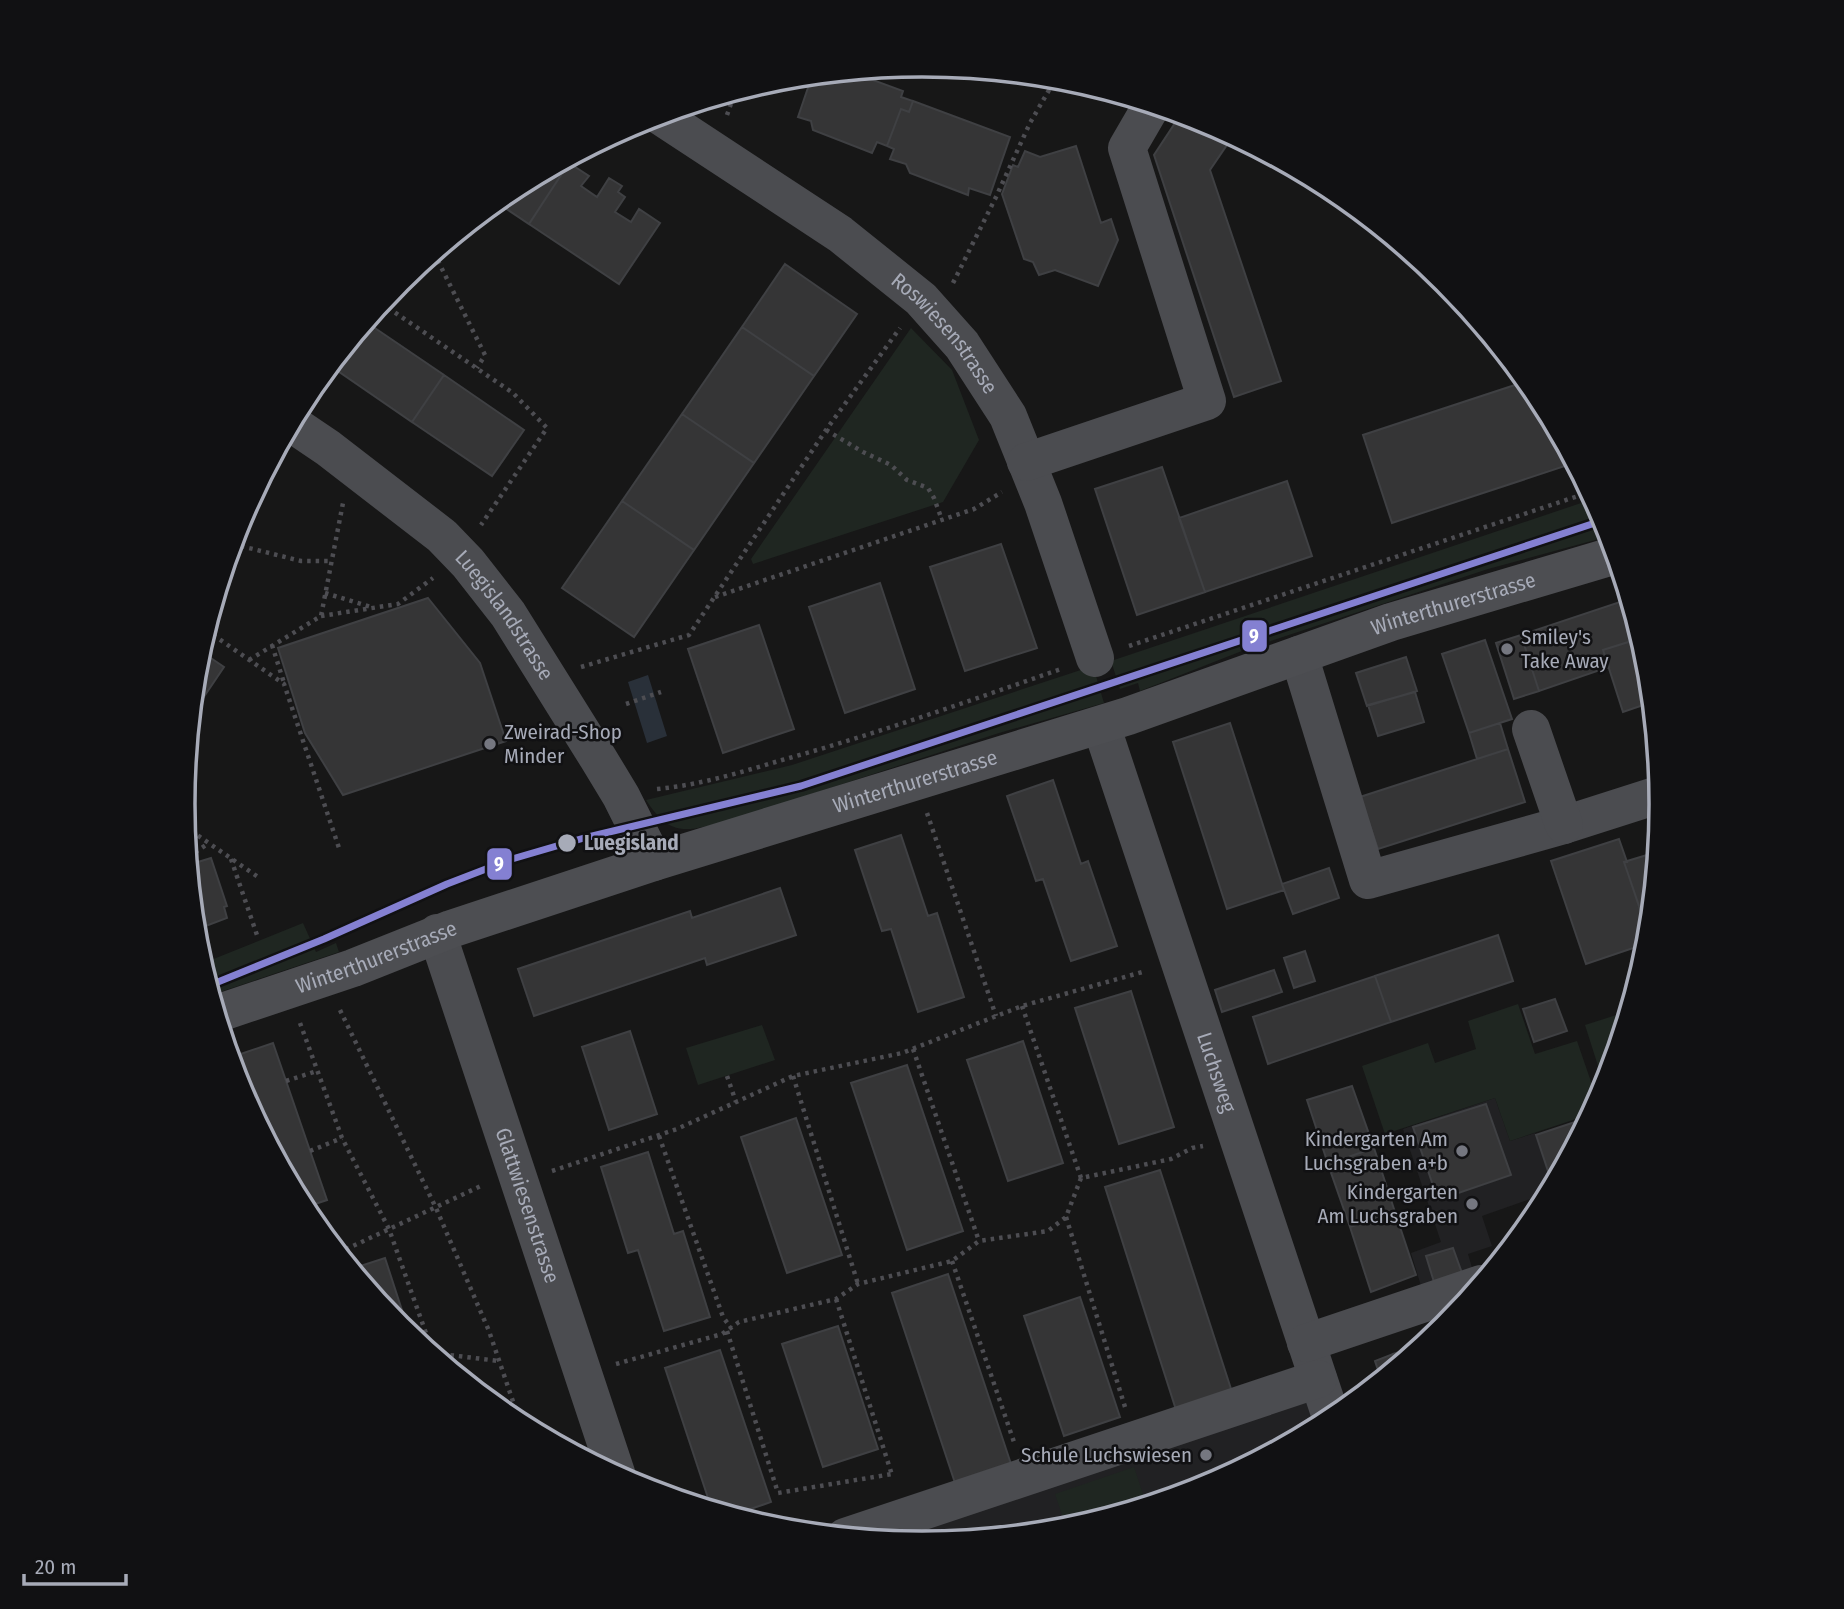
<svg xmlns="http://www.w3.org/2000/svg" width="1844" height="1609" font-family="'Fira Sans Condensed',sans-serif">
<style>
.built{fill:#212123}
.green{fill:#1f2621}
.water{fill:#293039}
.building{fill:#353536;stroke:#3f4043;stroke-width:2}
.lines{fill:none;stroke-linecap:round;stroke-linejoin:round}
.path{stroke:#4d4d52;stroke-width:4.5;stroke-dasharray:3.5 5;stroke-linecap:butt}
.minor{stroke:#4b4c50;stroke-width:38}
.major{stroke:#4d4e52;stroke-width:38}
.tram-1-casing{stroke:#111113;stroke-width:12}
.tram-1{stroke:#8480d2;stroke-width:7}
.poi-dot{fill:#757780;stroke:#111113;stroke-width:2.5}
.stop-dot{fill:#a7abb8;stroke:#111113;stroke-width:2.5}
.labels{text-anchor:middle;stroke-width:5;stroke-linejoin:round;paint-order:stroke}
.street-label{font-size:21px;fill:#a7abb8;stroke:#111113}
.poi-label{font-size:21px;fill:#a7abb8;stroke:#111113;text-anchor:end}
.stop-label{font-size:21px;font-weight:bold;fill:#a7abb8;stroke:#111113;text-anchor:start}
.rim{fill:none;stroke:#a7abb8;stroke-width:3.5}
.line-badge{stroke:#111113;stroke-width:2.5}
.badge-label{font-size:19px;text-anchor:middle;font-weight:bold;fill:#fff}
</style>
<rect width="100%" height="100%" fill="#171717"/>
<!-- built -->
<path class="built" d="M 1495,1098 L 1510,1141 L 1535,1133 L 1553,1185 L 1550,1192 L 1482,1216 L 1492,1246 L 1468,1254 L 1476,1281 L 1425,1299 L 1411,1253 L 1441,1242 L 1403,1129 Z
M 1321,1396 L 1330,1421 L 1205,1488 L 1066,1530 L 922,1544 L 888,1541 Z"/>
<!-- green -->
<path class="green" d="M 911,328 L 952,370 L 979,440 L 943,502 L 753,564 L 751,559 Z
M 1593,499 L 1606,522 L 1610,536 L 1488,569 L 1247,649 L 1140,691 L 1138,683 L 1120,689 L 1111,661 Z
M 1093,666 L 1104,703 L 999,733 L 729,821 C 688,830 672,840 646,800 L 792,765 Z
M 303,923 L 316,952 L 336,943 L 339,952 L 211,995 L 201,964 Z
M 1518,1004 L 1535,1054 L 1577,1041 L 1598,1102 L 1591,1114 L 1510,1141 L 1495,1098 L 1385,1134 L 1362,1066 L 1428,1043 L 1435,1063 L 1476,1049 L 1468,1021 Z
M 1629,1011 L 1605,1088 L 1585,1025 Z
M 762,1025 L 775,1060 L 698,1085 L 686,1048 Z
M 1134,1467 L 1147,1506 L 1067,1530 L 1055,1494 Z"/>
<!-- water -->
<path class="water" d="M 648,675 L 667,736 L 647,743 L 628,682 Z"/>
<!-- building -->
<path class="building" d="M 873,70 L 870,79 L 903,91 L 901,97 L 913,101 L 909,112 L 901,109 L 887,146 L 877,142 L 872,153 L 813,130 L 811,121 L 798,117 L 812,76 Z
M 913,101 L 1010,137 L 990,195 L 969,188 L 968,195 L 910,173 L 906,164 L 890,159 L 894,149 L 887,146 L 901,109 L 909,112 Z
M 1181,114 L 1205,121 L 1233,136 L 1210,170 L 1281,381 L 1234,397 L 1154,155 Z
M 1076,146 L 1101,223 L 1111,219 L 1118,240 L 1098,286 L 1055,270 L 1039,275 L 1033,262 L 1024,259 L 1002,194 L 1013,165 L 1018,167 L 1025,151 L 1040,157 Z
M 566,160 L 569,163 L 529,224 L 496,202 L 511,189 Z
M 569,163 L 589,176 L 581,186 L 597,197 L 609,178 L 622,186 L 618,192 L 625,197 L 615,212 L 631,222 L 639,209 L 660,223 L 619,284 L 529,224 Z
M 785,264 L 857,314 L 814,376 L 742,327 Z
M 366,322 L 444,375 L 412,422 L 332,367 Z
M 742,327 L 814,376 L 754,463 L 682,414 Z
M 351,340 L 332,367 L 330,366 Z
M 444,375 L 524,430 L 492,476 L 412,422 Z
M 1527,381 L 1537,394 L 1574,463 L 1392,523 L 1363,435 Z
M 682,414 L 754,463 L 694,550 L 622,501 Z
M 1162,467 L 1205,592 L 1137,615 L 1095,489 Z
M 1287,481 L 1312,556 L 1205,592 L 1179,518 Z
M 622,501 L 694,550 L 634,637 L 562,588 Z
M 1001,544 L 1037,648 L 965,671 L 930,567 Z
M 880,583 L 915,689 L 845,713 L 809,607 Z
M 428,598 L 480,663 L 506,741 L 343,795 L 305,733 L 278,648 Z
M 1629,599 L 1641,638 L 1603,650 L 1609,667 L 1539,691 L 1521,635 Z
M 759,625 L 794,729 L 723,753 L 688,649 Z
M 1521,635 L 1539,691 L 1514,699 L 1496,643 Z
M 1641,638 L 1648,661 L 1652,702 L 1623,712 L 1603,650 Z
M 1485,640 L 1512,719 L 1469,733 L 1442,654 Z
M 199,650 L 224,667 L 191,716 L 197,660 Z
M 1406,657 L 1417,691 L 1367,706 L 1356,673 Z
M 1415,692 L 1424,722 L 1378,736 L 1368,705 Z
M 1230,723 L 1284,890 L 1227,909 L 1173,742 Z
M 1500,723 L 1508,749 L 1477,759 L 1469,733 Z
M 1508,749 L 1525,802 L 1378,849 L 1360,797 Z
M 1053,780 L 1081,864 L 1088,861 L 1117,946 L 1071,961 L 1043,879 L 1036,881 L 1007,796 Z
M 901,835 L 928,916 L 937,913 L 964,997 L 918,1012 L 891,929 L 882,931 L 855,850 Z
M 1619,839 L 1627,862 L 1624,862 L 1649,935 L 1648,943 L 1586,964 L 1551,861 Z
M 1657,852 L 1650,919 L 1644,921 L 1624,862 Z
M 211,858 L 227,906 L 224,907 L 227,918 L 195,930 L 188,865 Z
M 1329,868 L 1339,898 L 1293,914 L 1282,884 Z
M 780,888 L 796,935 L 707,965 L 705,958 L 534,1016 L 518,969 L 690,911 L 692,918 Z
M 1498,935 L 1513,981 L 1391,1022 L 1375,976 Z
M 1305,951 L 1315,981 L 1294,988 L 1284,958 Z
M 1274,970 L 1282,992 L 1222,1012 L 1215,990 Z
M 1375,976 L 1391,1022 L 1268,1064 L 1253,1017 Z
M 1131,991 L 1174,1127 L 1119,1144 L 1075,1008 Z
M 1555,999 L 1567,1031 L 1534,1042 L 1523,1009 Z
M 630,1031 L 657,1114 L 609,1130 L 582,1047 Z
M 1023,1041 L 1063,1163 L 1008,1181 L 967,1060 Z
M 273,1043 L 327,1200 L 303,1208 L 238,1087 L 229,1058 Z
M 907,1065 L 963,1231 L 907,1250 L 851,1083 Z
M 1352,1086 L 1374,1148 L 1328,1164 L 1307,1100 Z
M 1486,1104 L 1511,1175 L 1438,1200 L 1413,1127 Z
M 1590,1117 L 1557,1178 L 1551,1180 L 1536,1135 Z
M 796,1118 L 842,1255 L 787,1273 L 741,1137 Z
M 1374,1148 L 1395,1212 L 1350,1227 L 1328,1164 Z
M 648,1152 L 674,1234 L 683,1231 L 710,1317 L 664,1331 L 638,1250 L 628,1253 L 601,1167 Z
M 1160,1170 L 1233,1395 L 1177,1413 L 1105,1187 Z
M 1395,1212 L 1416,1275 L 1371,1292 L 1350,1227 Z
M 1453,1248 L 1462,1273 L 1434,1282 L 1426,1256 Z
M 385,1258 L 411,1338 L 399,1327 L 351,1269 Z
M 948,1274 L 1013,1470 L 957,1489 L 892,1293 Z
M 1080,1297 L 1120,1417 L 1064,1436 L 1024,1316 Z
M 838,1326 L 878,1449 L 823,1467 L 782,1344 Z
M 720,1350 L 771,1502 L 730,1516 L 712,1510 L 665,1368 Z
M 1406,1350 L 1409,1358 L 1398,1367 L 1393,1354 Z
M 1393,1354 L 1398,1367 L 1390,1373 L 1380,1376 L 1375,1361 Z"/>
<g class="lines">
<!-- path -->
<path class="path" d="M 727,115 L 735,92
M 434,253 L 485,355 L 477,368
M 953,283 L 996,197 L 1030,123 L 1056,78
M 381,303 L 513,393 L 547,428 L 481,525
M 826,430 L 863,452 L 891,465 L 907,480 L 928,488 L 934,498 L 942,520
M 241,546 L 301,561 L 331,561
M 325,593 L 371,607
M 715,597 L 974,509 L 1002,492
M 321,616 L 398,604 L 433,578
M 206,630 L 284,684 L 339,848
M 272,645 L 284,683
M 1129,646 L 1590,492
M 249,660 L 321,616 L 343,503
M 581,667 L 689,635 L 826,430 L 900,328
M 626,704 L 661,692
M 657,789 C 700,785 742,772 782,760 C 876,734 969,701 1061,669
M 927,813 L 996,1016
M 184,826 L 258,877
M 187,855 L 194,853 L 209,843
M 231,859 L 258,938
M 1022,1006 L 1081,1178
M 340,1010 L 436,1208 L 489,1331 L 521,1425
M 300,1023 L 342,1138 L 389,1229 L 433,1353 L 499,1361
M 913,1049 L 979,1241
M 727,1076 L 736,1102
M 793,1076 L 858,1284
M 286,1081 L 317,1071
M 659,1136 L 723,1317 L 731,1328
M 310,1151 L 342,1138
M 552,1171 L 677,1129 L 793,1076 L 902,1053 L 1022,1006 L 1146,971
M 1066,1217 L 1125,1407
M 338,1253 L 483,1185
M 952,1261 L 1014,1442
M 836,1299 L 892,1475
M 727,1331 L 778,1493 L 892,1474
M 616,1364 L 722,1334 L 739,1322 L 836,1299 L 858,1284 L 952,1261 L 979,1241 L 1048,1231 L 1066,1217 L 1081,1178 L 1171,1159 L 1192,1148 L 1203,1146"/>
<!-- minor -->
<g class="minor">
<path id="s1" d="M 659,115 L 840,234 L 921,299 L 962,345 L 1008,416 L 1043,503 L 1095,658"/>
<path id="s2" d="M 291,423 L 328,448 L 442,536 L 468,563 L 508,614 L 598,758 L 621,796 L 654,862"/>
<path d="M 1026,462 L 1207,401 L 1127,148 L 1152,105"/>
<path d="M 1299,655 L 1368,880 L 1564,825 L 1661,794"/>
<path id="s3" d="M 1101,725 L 1332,1420"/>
<path d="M 1531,729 L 1564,825"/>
<path id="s4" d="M 437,933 L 617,1476"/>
<path d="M 1306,1343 L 1481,1284"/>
<path d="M 845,1537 L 1318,1379"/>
</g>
<!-- major -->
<path class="major" id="s5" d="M 216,1014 L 353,968 L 451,929 L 654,862 L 1128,716 L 1391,622 L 1616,555"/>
<defs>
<path id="tram-1" d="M 208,986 L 324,939 L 447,884 L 512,859 L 584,838 L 801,786 L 1604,520"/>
</defs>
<!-- tram-1 casing -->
<use href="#tram-1" class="tram-1-casing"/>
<!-- tram-1 -->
<use href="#tram-1" class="tram-1"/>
</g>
<!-- markers -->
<g class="poi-dot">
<circle cx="1507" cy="649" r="7"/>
<circle cx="490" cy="744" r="7"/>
<circle cx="1462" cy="1151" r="7"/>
<circle cx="1472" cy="1204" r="7"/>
<circle cx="1206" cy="1455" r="7"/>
</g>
<circle class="stop-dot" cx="567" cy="843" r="10"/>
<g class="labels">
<!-- street labels -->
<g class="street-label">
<text dy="7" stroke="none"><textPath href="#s1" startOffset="362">Roswiesenstrasse</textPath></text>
<text dy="7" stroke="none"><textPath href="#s5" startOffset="1304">Winterthurerstrasse</textPath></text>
<text dy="7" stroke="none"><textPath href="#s2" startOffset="290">Luegislandstrasse</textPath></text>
<text dy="7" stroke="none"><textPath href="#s5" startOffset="737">Winterthurerstrasse</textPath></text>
<text dy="7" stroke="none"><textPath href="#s5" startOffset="170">Winterthurerstrasse</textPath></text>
<text dy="7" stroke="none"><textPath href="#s3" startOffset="366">Luchsweg</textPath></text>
<text dy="7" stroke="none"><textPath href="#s4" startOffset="287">Glattwiesenstrasse</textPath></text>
</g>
<!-- poi labels -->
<g class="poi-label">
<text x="1521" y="644" text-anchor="start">Smiley's<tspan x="1521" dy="24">Take Away</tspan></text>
<text x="504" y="739" text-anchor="start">Zweirad-Shop<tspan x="504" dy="24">Minder</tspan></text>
<text x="1448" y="1146">Kindergarten Am<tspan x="1448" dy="24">Luchsgraben a+b</tspan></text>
<text x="1458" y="1199">Kindergarten<tspan x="1458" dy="24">Am Luchsgraben</tspan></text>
<text x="1192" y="1462">Schule Luchswiesen</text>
</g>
<!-- stop labels -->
<g class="stop-label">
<text x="584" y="850">Luegisland</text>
</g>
</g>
<!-- crop -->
<path d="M0 0H1844V1609H0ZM195 804a727 727 0 1 1 1454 0a727 727 0 1 1-1454 0Z" fill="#111113" fill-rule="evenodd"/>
<path class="rim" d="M195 804a727 727 0 1 1 1454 0a727 727 0 1 1-1454 0Z"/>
<g class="line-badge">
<rect x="1241" y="619" width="27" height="34" rx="7" fill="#8480d2"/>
<rect x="486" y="847" width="27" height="34" rx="7" fill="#8480d2"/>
</g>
<g class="badge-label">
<text x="1254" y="643">9</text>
<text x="499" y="871">9</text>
</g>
<!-- scale -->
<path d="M24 1574v10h102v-10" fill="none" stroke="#a7abb8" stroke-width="3.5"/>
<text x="35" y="1574" font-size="21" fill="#a7abb8" stroke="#111113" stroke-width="5" paint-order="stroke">20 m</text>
</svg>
